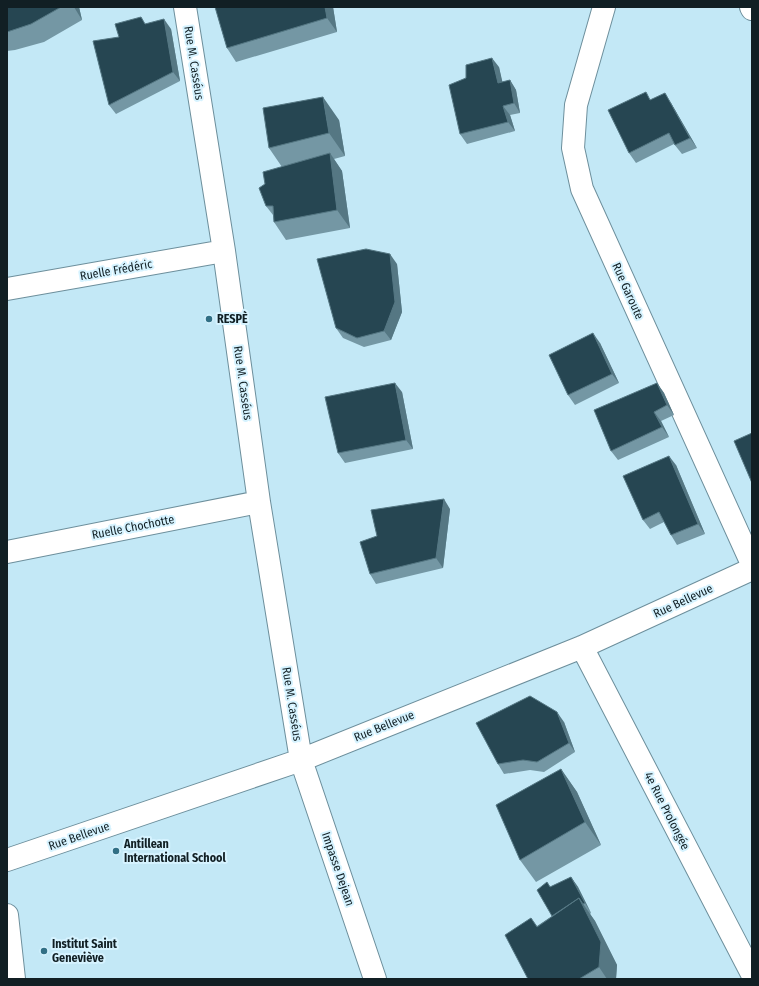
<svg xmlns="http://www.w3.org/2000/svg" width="759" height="986" font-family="'Fira Sans Condensed',sans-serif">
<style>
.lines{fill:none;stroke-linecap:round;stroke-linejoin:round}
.minor-casing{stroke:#6d8f9c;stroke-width:24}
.minor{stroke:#fff;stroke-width:22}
.wall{fill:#7497a4}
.shaded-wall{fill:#557783}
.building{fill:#264652;stroke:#557783}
.poi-dot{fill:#316f85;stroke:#d6f3ff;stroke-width:1.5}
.labels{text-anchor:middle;stroke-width:4;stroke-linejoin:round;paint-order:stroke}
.street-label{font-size:12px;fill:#111f24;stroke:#d6f3ff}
.poi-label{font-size:12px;font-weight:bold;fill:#111f24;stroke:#d6f3ff;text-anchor:start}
</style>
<rect width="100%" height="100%" fill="#c3e8f6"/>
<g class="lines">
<defs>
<path id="minor" d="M 185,7 L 224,251 L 259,502 L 301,760 L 375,979
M 604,7 L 576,105 L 573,148 L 582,189 L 752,564
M 751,7 L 752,9
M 7,289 L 224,251
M 7,552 L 259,502
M 582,647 L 752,974
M 7,860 L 301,760 L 582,647 L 752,569
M 7,915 L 14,979"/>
</defs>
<!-- minor casing -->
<use href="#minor" class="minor-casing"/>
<!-- minor -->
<use href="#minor" class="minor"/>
</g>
<!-- wall -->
<path class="wall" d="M 7,7 L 79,7 L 82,20 L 44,42 L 15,50 L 7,51 Z
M 215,7 L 333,7 L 337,32 L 236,62 L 227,48 Z
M 146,24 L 171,29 L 180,81 L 116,114 L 109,105 L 119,37 Z
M 499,67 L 502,82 L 510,80 L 516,90 L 520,113 L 510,115 L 515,131 L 467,144 L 460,134 Z
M 651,100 L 671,103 L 697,148 L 682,154 L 674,144 L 636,163 L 629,153 Z
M 339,120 L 345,156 L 334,159 L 342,171 L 350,228 L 286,240 L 274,222 L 273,215 L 266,206 L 265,184 L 282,167 L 269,148 Z
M 397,264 L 402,312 L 391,340 L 364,347 L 343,338 L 336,328 Z
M 600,343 L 619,383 L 575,405 L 568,395 Z
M 657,383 L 664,393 L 674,415 L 661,421 L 669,437 L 618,460 L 611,451 Z
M 402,392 L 413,449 L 345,463 L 338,453 Z
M 676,465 L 705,534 L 677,545 L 671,535 L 664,522 L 650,529 L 643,520 Z
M 450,509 L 443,568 L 376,584 L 370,574 L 377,536 Z
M 564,722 L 575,752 L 544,772 L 530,770 L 504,774 L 498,764 Z
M 561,769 L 577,792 L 601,845 L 536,882 L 520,860 Z
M 571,877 L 578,887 L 591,913 L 590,914 L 595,921 L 617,965 L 616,979 L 528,979 L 531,918 L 537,926 L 552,916 L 547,882 L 550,887 Z"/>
<!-- shaded-wall -->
<path class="shaded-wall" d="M 74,7 L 79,7 L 82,20 Z
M 325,7 L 333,7 L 337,32 L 327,18 Z
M 164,19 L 171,29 L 180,81 L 173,72 Z
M 492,58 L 499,67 L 505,93 L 498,83 Z
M 510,80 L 516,90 L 520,113 L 514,103 Z
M 665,93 L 671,103 L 697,148 L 690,138 Z
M 323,97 L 339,120 L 345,156 L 329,133 Z
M 503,106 L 510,115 L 515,131 L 508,122 Z
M 330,153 L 342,171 L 350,228 L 337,210 Z
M 390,254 L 397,264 L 402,312 L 391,340 L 384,331 Z
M 593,333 L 600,343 L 619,383 L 612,374 Z
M 395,383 L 402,392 L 413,449 L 406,440 Z
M 657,383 L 664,393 L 674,415 L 667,405 Z
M 654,412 L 661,421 L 669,437 L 662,427 Z
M 669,456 L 676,465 L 705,534 L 698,524 Z
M 444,499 L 450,509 L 443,568 L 436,558 Z
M 557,712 L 564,722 L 575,752 L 569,743 Z
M 561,769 L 577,792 L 601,845 L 585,822 Z
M 571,877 L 578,887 L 591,913 L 585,903 Z
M 579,898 L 595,921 L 617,965 L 616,979 L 607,979 L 599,967 Z"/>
<!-- building -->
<path class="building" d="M 7,7 L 61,7 L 31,24 L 7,32 Z
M 215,7 L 325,7 L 327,18 L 227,48 Z
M 141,17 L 145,24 L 164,19 L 173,72 L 109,105 L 93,41 L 119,37 L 115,24 Z
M 492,58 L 498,83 L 510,80 L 514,103 L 503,106 L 508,122 L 460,134 L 449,85 L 466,78 L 466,65 Z
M 646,92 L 650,100 L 665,93 L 690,138 L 675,145 L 669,133 L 629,153 L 608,110 Z
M 323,97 L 329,133 L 269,148 L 263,108 Z
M 330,153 L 337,210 L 274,222 L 273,206 L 266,206 L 259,188 L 265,184 L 263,172 Z
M 366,249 L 390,254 L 395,302 L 384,331 L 357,338 L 336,328 L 317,259 Z
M 593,333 L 612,374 L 568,395 L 549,355 Z
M 395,383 L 406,440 L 338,453 L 325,397 Z
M 657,383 L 667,405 L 654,412 L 662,427 L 611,451 L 594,410 Z
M 752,433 L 752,483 L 734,441 Z
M 669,456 L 698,524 L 671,535 L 659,512 L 643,520 L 623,476 Z
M 444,499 L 436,558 L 370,574 L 360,542 L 377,536 L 371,510 Z
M 530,696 L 557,712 L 569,743 L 537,762 L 523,760 L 498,764 L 476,723 Z
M 561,769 L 585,822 L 520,860 L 496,805 Z
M 571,877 L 585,903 L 583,904 L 579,898 L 552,916 L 537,890 L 547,882 L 550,887 Z
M 579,898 L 601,942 L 599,967 L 579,979 L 528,979 L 505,935 L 531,918 L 537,927 Z"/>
<!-- markers -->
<g class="poi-dot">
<circle cx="209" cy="319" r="4"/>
<circle cx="116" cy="851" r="4"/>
<circle cx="44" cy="951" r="4"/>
</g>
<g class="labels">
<!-- street labels -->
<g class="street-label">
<text transform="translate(194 63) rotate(81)" y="4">Rue M. Casséus</text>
<text transform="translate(116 270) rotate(-10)" y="4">Ruelle Frédéric</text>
<text transform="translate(628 291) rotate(66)" y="4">Rue Garoute</text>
<text transform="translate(243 383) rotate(82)" y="4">Rue M. Casséus</text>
<text transform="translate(133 527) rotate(-11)" y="4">Ruelle Chochotte</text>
<text transform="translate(683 601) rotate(-25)" y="4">Rue Bellevue</text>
<text transform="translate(292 704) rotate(81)" y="4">Rue M. Casséus</text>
<text transform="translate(384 726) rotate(-22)" y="4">Rue Bellevue</text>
<text transform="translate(667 811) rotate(63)" y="4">4e Rue Prolongée</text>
<text transform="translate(79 836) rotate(-19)" y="4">Rue Bellevue</text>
<text transform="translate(338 869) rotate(71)" y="4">Impasse Dejean</text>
</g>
<!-- poi labels -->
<g class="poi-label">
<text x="217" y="323">RESPÈ</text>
<text x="124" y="848">Antillean<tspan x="124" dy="14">International School</tspan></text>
<text x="52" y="948">Institut Saint<tspan x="52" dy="14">Geneviève</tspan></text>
</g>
</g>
<!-- border -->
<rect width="759" height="986" fill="none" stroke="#111f24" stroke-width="16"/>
</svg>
